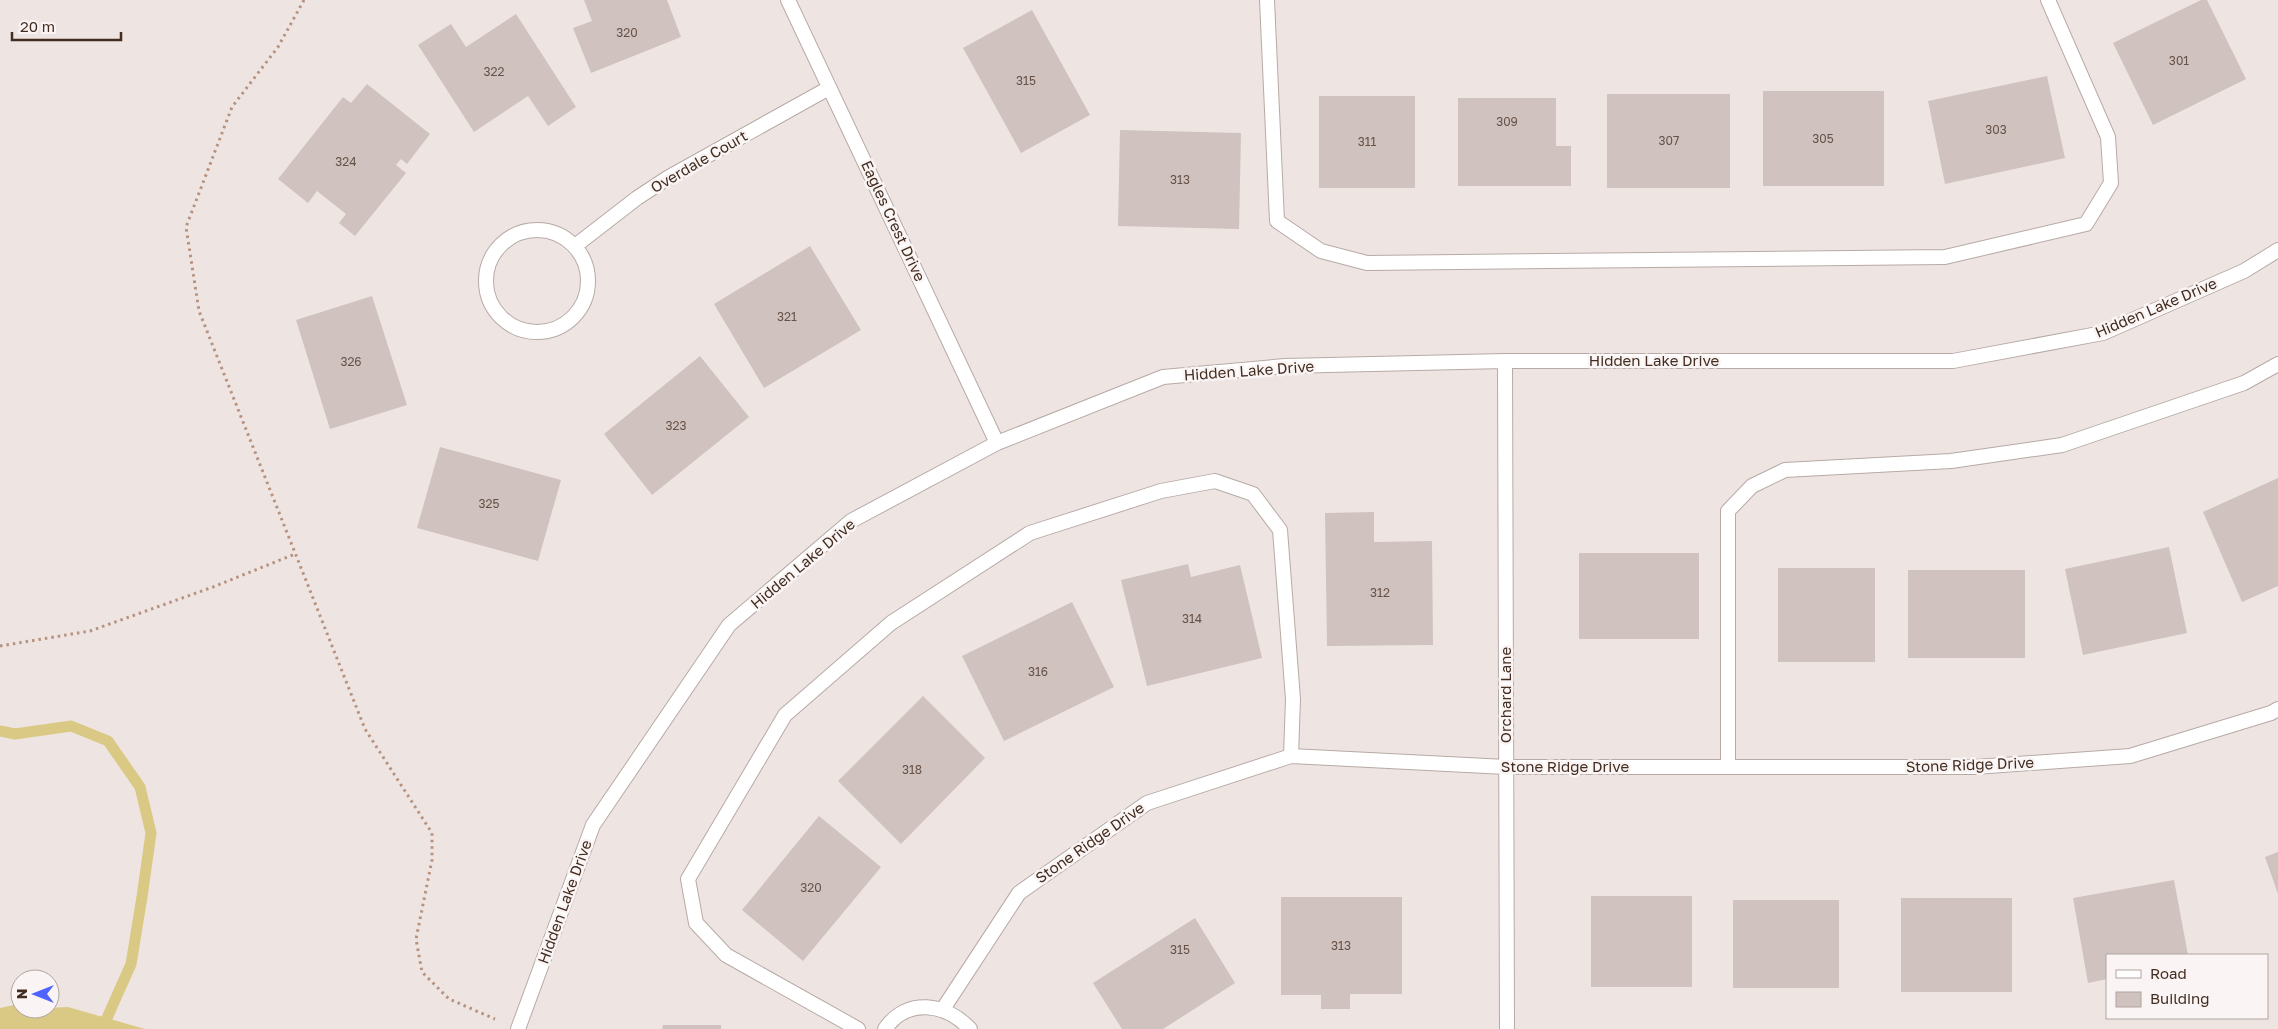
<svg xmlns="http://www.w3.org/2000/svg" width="2278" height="1029" font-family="'Golos Text',sans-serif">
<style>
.water{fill:#dac984}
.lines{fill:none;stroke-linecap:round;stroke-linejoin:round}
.stream{stroke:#dac984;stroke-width:11}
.building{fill:#d0c2be}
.service-casing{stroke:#b7aaa5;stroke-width:16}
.minor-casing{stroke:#b7aaa5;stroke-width:16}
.path{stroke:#b6927f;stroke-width:3;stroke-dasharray:2.5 4;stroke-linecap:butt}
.service{stroke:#fff;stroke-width:14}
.minor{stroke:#fff;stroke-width:14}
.labels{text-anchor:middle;stroke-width:5;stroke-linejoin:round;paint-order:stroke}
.number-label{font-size:12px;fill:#665248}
.street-label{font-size:15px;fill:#422d20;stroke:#faf5f4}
</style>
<rect width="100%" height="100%" fill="#eee5e3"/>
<!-- water -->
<path class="water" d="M 14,1005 L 20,1005 L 20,1009 L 68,1007 L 145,1029 L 0,1029 L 0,1008 Z"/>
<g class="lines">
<!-- stream -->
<path class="stream" d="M 0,731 L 15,734 L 71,726 L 108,741 L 140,787 L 151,833 L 142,897 L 131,964 L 107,1018"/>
</g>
<!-- building -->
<path class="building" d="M 584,0 L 667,0 L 681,37 L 591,73 L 573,28 L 592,21 Z
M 2201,0 L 2207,0 L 2246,79 L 2153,125 L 2113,43 Z
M 1032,10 L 1090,115 L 1021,153 L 963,48 Z
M 516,14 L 576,107 L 548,126 L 528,96 L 474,132 L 418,45 L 451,24 L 466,47 Z
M 2047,76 L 2065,158 L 1945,184 L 1928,101 Z
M 367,84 L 430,134 L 407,164 L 401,159 L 396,165 L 406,173 L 355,236 L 339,223 L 346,214 L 317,191 L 308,203 L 278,179 L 343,97 L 351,103 Z
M 1763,91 L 1884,91 L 1884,186 L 1763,186 Z
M 1607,94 L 1730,94 L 1730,188 L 1607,188 Z
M 1319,96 L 1415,96 L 1415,188 L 1319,188 Z
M 1458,98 L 1556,98 L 1556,146 L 1571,146 L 1571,186 L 1458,186 Z
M 1120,130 L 1241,133 L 1239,229 L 1118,226 Z
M 810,246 L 861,330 L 764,388 L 714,304 Z
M 372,296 L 407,405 L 330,429 L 296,320 Z
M 700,356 L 749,417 L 652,495 L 604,434 Z
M 440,447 L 561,480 L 538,561 L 417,528 Z
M 2278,478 L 2278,586 L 2242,602 L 2203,512 Z
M 1374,512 L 1374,542 L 1432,541 L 1433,645 L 1327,646 L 1325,513 Z
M 2169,547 L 2187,633 L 2083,655 L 2065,569 Z
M 1579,553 L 1699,553 L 1699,639 L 1579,639 Z
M 1188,564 L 1191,577 L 1240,565 L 1262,658 L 1147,686 L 1121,580 Z
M 1778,568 L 1875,568 L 1875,662 L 1778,662 Z
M 1908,570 L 2025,570 L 2025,658 L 1908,658 Z
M 1072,602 L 1114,687 L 1004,741 L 962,656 Z
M 923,696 L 985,758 L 901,844 L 838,781 Z
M 819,816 L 881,867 L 803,961 L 742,910 Z
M 2278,852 L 2278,894 L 2265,857 Z
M 2174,880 L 2188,955 L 2107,955 L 2107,979 L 2088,983 L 2073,898 Z
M 1591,896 L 1692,896 L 1692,987 L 1591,987 Z
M 1281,897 L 1402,897 L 1402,994 L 1350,994 L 1350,1009 L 1321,1009 L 1321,995 L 1281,995 Z
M 1901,898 L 2012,898 L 2012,992 L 1901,992 Z
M 1733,900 L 1839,900 L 1839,988 L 1733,988 Z
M 1195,918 L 1235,983 L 1163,1029 L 1122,1029 L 1093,983 Z
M 663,1025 L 721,1025 L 721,1029 L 662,1029 Z"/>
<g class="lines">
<defs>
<path id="service" d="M 1267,0 L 1277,221 L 1321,251 L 1367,263 L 1945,257 L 2086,224 L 2111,183 L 2108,137 L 2048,0
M 1728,767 L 1728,511 L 1752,486 L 1785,470 L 1951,461 L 2062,445 L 2244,383 L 2278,364
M 858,1029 L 726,955 L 696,923 L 688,879 L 785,715 L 891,623 L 1030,533 L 1161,491 L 1215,481 L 1253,494 L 1280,530 L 1293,699 L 1291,756"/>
<path id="minor" d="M 788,0 L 997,443
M486 281a51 51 0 1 1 102 0a51 51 0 1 1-102 0Z
M 575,246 L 637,198 L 669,177 L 829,88
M 1505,361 L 1507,1029
M 943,1009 L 1019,893 L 1147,803 L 1291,756 L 1506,767 L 1975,767 L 2130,756 L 2271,713 L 2278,709
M 518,1029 L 593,825 L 729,625 L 851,521 L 997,443 L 1163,377 L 1285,366 L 1505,361 L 1953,361 L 2103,333 L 2244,271 L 2278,250
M 885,1029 C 907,997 946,1003 970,1029"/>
</defs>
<!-- service casing -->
<use href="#service" class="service-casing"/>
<!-- minor casing -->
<use href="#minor" class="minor-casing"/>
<!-- path -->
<path class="path" d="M 304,0 L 278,47 L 232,107 L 186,227 L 199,311 L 365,729 L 432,833 L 432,860 L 416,939 L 422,972 L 449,999 L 495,1019
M 0,646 L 90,631 L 213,587 L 295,554"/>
<!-- service -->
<use href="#service" class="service"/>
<!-- minor -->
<use href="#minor" class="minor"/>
</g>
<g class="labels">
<!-- number labels -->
<g class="number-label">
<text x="627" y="37">320</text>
<text x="2179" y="65">301</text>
<text x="494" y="76">322</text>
<text x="1026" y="85">315</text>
<text x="1507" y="126">309</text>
<text x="1996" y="134">303</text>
<text x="1823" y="143">305</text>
<text x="1669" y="145">307</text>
<text x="1367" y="146">311</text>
<text x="346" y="166">324</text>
<text x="1180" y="184">313</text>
<text x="787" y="321">321</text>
<text x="351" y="366">326</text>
<text x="676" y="430">323</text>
<text x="489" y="508">325</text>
<text x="1380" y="597">312</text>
<text x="1192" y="623">314</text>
<text x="1038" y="676">316</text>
<text x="912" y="774">318</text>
<text x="811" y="892">320</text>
<text x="1341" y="950">313</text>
<text x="1180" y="954">315</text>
</g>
<!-- street labels -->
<g class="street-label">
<text transform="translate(699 162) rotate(-30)" y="5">Overdale Court</text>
<text transform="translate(893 221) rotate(65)" y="5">Eagles Crest Drive</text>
<text transform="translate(2156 308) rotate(-23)" y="5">Hidden Lake Drive</text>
<text x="1654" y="366">Hidden Lake Drive</text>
<text transform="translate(1249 371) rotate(-4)" y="5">Hidden Lake Drive</text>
<text transform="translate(803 564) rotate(-40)" y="5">Hidden Lake Drive</text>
<text transform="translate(1506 695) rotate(-90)" y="5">Orchard Lane</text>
<text transform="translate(1970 765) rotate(-2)" y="5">Stone Ridge Drive</text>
<text x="1565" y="772">Stone Ridge Drive</text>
<text transform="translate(1090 843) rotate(-35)" y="5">Stone Ridge Drive</text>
<text transform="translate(565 902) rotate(-70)" y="5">Hidden Lake Drive</text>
</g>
</g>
<!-- legend -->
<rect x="2106" y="954" width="162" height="65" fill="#faf5f4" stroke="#b0a59f"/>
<rect x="2116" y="970" width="25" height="8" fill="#ffffff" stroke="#b0a59f"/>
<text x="2150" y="979" font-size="15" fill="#422d20">Road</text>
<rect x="2116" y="992" width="25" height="15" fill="#d0c2be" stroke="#b0a59f"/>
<text x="2150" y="1004" font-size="15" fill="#422d20">Building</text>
<!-- north arrow -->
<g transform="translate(35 994) rotate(270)"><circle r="24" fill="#faf5f4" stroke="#b0a59f"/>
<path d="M0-4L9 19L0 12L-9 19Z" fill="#5062ff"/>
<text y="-8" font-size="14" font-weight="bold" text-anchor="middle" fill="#422d20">N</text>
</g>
<!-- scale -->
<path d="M12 32v8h109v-8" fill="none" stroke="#422d20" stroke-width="2.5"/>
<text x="20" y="32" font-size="15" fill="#422d20" stroke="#faf5f4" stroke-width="4" paint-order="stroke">20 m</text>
</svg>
